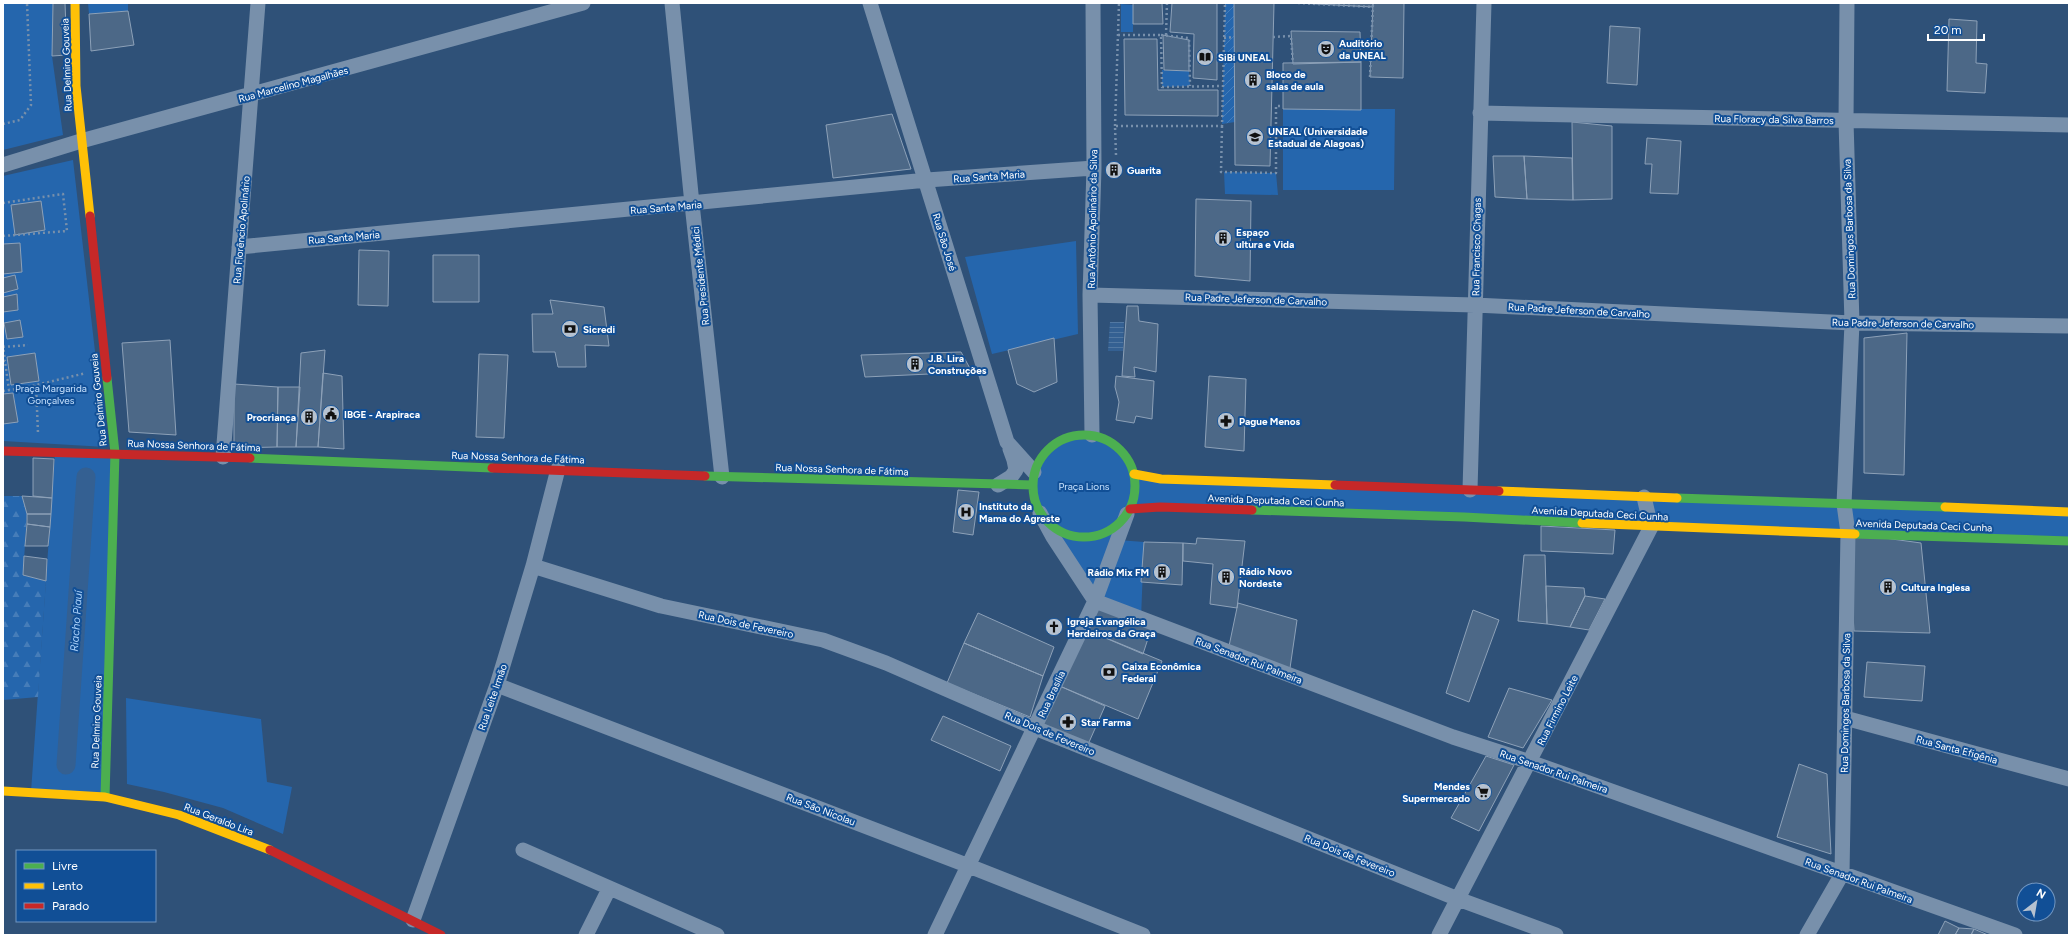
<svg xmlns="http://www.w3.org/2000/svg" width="2072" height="938" font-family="Figtree,sans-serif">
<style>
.green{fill:#2566ad}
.forest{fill:url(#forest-firs)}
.garden{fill:url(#garden-furrows)}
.water{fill:url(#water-rules)}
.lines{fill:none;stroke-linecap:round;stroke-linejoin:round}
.canal{stroke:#346092;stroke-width:19}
.building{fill:#4c6887;stroke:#8da1b8}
.path{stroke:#7890ab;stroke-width:2.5;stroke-dasharray:2 3;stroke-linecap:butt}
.street{stroke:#7890ab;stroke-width:15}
.fast{stroke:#4caf50;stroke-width:9}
.slow{stroke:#ffc107;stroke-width:9}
.jam{stroke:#c62828;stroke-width:9}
.labels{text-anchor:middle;stroke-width:4;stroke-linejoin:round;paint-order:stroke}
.poi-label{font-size:10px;font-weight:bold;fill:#fff;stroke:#114f96;text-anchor:start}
.street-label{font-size:10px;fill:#fff;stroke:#114f96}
.park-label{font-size:10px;fill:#c8e2fe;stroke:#114f96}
.water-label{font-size:11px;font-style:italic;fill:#acd2fa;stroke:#114f96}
</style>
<defs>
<pattern id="forest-firs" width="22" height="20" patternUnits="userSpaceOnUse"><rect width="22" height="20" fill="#2566ad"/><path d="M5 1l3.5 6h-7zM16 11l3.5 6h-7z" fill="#467db9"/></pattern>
<pattern id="garden-furrows" width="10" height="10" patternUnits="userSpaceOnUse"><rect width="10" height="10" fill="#2566ad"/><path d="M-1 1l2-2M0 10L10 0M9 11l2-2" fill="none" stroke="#467db9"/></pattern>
<pattern id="water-rules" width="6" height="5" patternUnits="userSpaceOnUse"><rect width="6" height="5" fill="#346092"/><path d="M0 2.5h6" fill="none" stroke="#5278a2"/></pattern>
</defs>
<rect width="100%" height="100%" fill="#2f5178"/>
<!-- green -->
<path class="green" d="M 3,3 L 53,3 L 52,56 L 63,135 L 3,150 Z
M 88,3 L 128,3 L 128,11 L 89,14 Z
M 1121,4 L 1133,5 L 1133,32 L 1121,32 Z
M 1162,70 L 1189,71 L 1190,86 L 1162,87 Z
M 1283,109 L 1395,109 L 1394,190 L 1283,190 Z
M 73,160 L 106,447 L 3,441 L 3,176 Z
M 1224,172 L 1276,173 L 1278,195 L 1225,194 Z
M 1076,241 L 1078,334 L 992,354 L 965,257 Z
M 1092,435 C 1116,444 1123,450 1134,474 L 2069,512 L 2069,541 L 1130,509 L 1118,540 L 1144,542 L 1141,619 L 1095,601 L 1040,513 C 1031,491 1029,480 1042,460 C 1047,451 1051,444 1061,440 C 1069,435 1082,436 1092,435 Z
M 55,452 L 115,453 L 105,797 L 31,792 Z
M 126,698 L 261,719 L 267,782 L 292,787 L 283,834 L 223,808 L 164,792 L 127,784 Z"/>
<!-- forest -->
<path class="forest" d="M 3,496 L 22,496 L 27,514 L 23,575 L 46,581 L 38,697 L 3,700 Z"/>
<!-- garden -->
<path class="garden" d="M 1225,3 L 1234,3 L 1235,122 L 1222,124 Z"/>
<!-- water -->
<path class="water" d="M 1110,322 L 1124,322 L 1123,351 L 1108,351 Z"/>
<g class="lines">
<!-- canal -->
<path class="canal" d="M 66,765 L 86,477"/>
</g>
<!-- building -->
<path class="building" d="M 53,3 L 65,3 L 67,55 L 52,56 Z
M 1133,3 L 1162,3 L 1163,24 L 1133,24 Z
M 1172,3 L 1217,3 L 1217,80 L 1193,78 L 1194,34 L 1170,32 Z
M 1234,3 L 1274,3 L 1270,166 L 1235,165 Z
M 1298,3 L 1373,3 L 1373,7 Z
M 1373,3 L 1404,3 L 1403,78 L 1370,77 Z
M 128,11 L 134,45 L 91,51 L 89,14 Z
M 1949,19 L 1977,21 L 1976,63 L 1987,64 L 1985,93 L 1947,91 Z
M 1610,26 L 1640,28 L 1637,85 L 1607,83 Z
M 1291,31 L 1360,32 L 1361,62 L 1293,64 Z
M 1163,35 L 1189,40 L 1189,71 L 1164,70 Z
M 1124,39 L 1157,39 L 1158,90 L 1218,90 L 1218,116 L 1125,115 Z
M 1361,62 L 1361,110 L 1283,109 L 1283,63 Z
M 892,114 L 911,169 L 833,178 L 826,125 Z
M 1572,122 L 1612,126 L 1612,199 L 1573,200 Z
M 1647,138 L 1681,141 L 1678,194 L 1650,193 L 1652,164 L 1645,164 Z
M 1493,156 L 1524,156 L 1527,199 L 1495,197 Z
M 1524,156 L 1572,158 L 1573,200 L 1527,199 Z
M 1109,167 L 1118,167 L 1119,174 L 1110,174 Z
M 1196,199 L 1251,201 L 1250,281 L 1195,276 Z
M 41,201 L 45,230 L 15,235 L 11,205 Z
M 20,243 L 22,272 L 3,274 L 3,244 Z
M 359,250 L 389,251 L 388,306 L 358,305 Z
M 433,255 L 479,255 L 479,302 L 433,302 Z
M 15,275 L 18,289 L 3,293 L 3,278 Z
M 17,294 L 18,310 L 3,312 L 3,297 Z
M 550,300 L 604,307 L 609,346 L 585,345 L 586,367 L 558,367 L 555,352 L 533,352 L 532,314 L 553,314 Z
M 1127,306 L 1138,306 L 1139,321 L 1158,324 L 1156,372 L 1134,367 L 1135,377 L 1122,376 Z
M 20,320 L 23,337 L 7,339 L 4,323 Z
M 1907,333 L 1904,475 L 1864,473 L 1864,338 Z
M 1054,338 L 1057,382 L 1034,392 L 1017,384 L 1008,350 Z
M 170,340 L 176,435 L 129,432 L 122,343 Z
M 325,350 L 318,447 L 296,447 L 301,353 Z
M 961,352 L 972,372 L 865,377 L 861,355 Z
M 35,353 L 39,381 L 11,385 L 7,357 Z
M 479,354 L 508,355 L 504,438 L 476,437 Z
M 323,373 L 342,376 L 344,449 L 318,447 Z
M 1116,376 L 1154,381 L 1152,419 L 1136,416 L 1134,423 L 1116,420 L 1119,402 L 1115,387 Z
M 1209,376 L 1246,379 L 1244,451 L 1205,447 Z
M 234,384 L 278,387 L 277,447 L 234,448 Z
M 278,387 L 300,387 L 296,447 L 277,447 Z
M 13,393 L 18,422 L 3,424 L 3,394 Z
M 33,458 L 54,459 L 52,498 L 33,496 Z
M 958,490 L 979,492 L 973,535 L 953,532 Z
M 22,496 L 52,498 L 51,514 L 27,514 Z
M 27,514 L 51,514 L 50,527 L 27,524 Z
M 27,524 L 50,527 L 48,546 L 25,546 Z
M 1541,526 L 1615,530 L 1613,554 L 1541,551 Z
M 1848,533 L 1921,543 L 1930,633 L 1854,631 Z
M 1197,538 L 1245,541 L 1237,608 L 1210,604 L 1213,564 L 1183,561 L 1183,543 L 1196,544 Z
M 1144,542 L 1183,543 L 1182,585 L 1141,582 Z
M 1524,555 L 1545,555 L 1547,624 L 1518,621 Z
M 24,556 L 47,559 L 46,581 L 23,575 Z
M 1546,586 L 1584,588 L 1585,596 L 1570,627 L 1547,624 Z
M 1585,596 L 1605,599 L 1589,630 L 1570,627 Z
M 1095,601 L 1153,623 L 1143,654 L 1082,628 Z
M 1238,603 L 1297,620 L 1289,675 L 1228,651 Z
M 1473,610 L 1499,620 L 1469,702 L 1446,693 Z
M 978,613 L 1054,647 L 1043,676 L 964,643 Z
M 1082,628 L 1162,661 L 1138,719 L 1055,684 Z
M 964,643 L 1043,676 L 1030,717 L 947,683 Z
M 1867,662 L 1925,666 L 1922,701 L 1864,697 Z
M 1055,684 L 1105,706 L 1086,749 L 1035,728 Z
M 1509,688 L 1552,700 L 1523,748 L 1488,737 Z
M 943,716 L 1011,746 L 1000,771 L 931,740 Z
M 1486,756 L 1514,765 L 1479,831 L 1451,818 Z
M 1799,764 L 1827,774 L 1831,854 L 1777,837 Z
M 1945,921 L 1959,928 L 1955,935 L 1938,935 Z
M 1959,928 L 1974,929 L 1971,935 L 1955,935 Z
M 1974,929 L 1988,935 L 1971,935 Z"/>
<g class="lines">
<!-- path -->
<path class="path" d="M 1298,3 L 1373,7
M 1118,35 L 1161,35 L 1162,87 L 1222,86
M 1161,35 L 1189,38 L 1190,86
M 1166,35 L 1167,3
M 1273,37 L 1291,36 L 1293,64
M 1224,38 L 1234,37
M 1370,77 L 1373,3
M 3,124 L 20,120 L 31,105 L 27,3
M 1115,126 L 1119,3
M 1222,126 L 1221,172 L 1276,173 L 1276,106 L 1283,106
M 1116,155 L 1115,126 L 1222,126 L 1225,3
M 3,203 L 63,194 L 67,231 L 3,236
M 3,345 L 5,361
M 3,347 L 28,345
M 3,361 L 5,361 L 9,390
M 36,385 L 38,433
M 3,391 L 28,387 L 86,373"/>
<!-- street -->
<path class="street" d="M 672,3 L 692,204 L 722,477
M 870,3 L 1007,442 L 1034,472
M 1480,113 L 2069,125
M 3,165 L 81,141 L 583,3
M 239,247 L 927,180 L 1094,168
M 1090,295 L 1475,305 L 1852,323 L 2069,326
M 1092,435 L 1090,295 L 1094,168 L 1093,3
M 223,457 L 258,3
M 998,485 L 1011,477 L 1016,470 L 1014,460 L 1010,449
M 1470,490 L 1484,3
M 1040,513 L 1053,537 L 1095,601
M 533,566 L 661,606 L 823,640 L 886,663 L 1035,728 L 1458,899 L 1556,935
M 1095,601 L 1453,737 L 1530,762 L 2015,935
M 497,685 L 969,866 L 1143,935
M 1845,718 L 2069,779
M 523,850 L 717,935
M 413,920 L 497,685 L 533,566 L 558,469
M 586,935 L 609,889
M 935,935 L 1095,601 L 1127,514
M 1439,935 L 1651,527 L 1644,497
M 1807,935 L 1842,874 L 1848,533 L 1844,504 L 1852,323 L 1846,121 L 1847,3"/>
<!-- fast -->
<path class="fast" d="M1033 486a51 51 0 1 1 102 0a51 51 0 1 1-102 0Z
M 250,458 L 492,468
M 705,476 L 1032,485
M 1677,498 L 1945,507
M 1252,510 L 1464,517 L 1582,523
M 1855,534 L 2069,541
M 105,797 L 115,453 L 107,378"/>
<!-- slow -->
<path class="slow" d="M 75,3 L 76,86 L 90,216
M 1134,474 L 1161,479 L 1335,485
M 1499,491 L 1677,498
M 1945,507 L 2069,512
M 1582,523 L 1855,534
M 3,791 L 105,797 L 179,815 L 270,850"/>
<!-- jam -->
<path class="jam" d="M 90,216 L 107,378
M 3,451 L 250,458
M 492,468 L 705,476
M 1335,485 L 1499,491
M 1130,509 L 1160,507 L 1252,510
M 270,850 L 441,935"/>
</g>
<!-- icons -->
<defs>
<symbol id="theatre-disc" viewBox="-11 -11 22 22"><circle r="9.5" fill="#b6c2d0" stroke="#114f96"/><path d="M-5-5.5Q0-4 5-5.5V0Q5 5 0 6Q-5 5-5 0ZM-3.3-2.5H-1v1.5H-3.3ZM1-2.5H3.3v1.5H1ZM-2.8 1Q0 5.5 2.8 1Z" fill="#111"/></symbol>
<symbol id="library-disc" viewBox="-11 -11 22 22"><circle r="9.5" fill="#b6c2d0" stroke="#114f96"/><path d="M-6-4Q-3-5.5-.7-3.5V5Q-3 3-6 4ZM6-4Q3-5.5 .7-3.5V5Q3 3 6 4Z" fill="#111"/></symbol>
<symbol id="building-disc" viewBox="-11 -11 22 22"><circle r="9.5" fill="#b6c2d0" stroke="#114f96"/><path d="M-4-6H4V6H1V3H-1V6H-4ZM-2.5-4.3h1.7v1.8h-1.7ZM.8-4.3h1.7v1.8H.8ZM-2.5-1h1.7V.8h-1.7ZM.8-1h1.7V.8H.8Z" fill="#111"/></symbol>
<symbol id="university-disc" viewBox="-11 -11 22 22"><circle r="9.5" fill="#b6c2d0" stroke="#114f96"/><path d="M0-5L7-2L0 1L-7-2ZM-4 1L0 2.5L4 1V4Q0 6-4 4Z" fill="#111"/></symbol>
<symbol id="bank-disc" viewBox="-11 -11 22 22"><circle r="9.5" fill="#b6c2d0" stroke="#114f96"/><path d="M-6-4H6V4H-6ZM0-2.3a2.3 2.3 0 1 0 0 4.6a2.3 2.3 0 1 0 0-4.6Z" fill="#111"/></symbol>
<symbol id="civic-disc" viewBox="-11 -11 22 22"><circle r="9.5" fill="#b6c2d0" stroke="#114f96"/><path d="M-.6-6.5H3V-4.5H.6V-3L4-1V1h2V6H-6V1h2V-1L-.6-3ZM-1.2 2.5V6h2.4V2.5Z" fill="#111"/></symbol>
<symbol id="pharmacy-disc" viewBox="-11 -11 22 22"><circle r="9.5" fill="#b6c2d0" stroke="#114f96"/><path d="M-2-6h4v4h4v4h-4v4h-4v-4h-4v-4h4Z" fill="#111"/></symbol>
<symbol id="hospital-disc" viewBox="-11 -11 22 22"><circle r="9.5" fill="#b6c2d0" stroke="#114f96"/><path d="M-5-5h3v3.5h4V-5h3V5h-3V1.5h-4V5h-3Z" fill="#111"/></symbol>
<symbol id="church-disc" viewBox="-11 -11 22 22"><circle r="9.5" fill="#b6c2d0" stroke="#114f96"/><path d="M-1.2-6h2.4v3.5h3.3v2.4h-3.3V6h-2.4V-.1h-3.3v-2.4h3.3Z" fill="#111"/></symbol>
<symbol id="supermarket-disc" viewBox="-11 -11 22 22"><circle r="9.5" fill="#b6c2d0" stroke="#114f96"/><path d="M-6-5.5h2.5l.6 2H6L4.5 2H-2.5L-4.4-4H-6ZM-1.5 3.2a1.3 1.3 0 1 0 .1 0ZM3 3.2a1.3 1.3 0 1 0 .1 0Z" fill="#111"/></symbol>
</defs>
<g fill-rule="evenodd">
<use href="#theatre-disc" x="1316" y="39" width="20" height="20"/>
<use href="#library-disc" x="1195" y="47" width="20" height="20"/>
<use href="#building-disc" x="1243" y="70" width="20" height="20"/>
<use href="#university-disc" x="1245" y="127" width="20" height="20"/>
<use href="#building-disc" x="1104" y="160" width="20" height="20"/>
<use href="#building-disc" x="1213" y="228" width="20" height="20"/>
<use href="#bank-disc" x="560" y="319" width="20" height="20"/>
<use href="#building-disc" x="905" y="354" width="20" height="20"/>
<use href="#civic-disc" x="321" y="404" width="20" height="20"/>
<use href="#building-disc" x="299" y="407" width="20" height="20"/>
<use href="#pharmacy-disc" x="1216" y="411" width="20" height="20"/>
<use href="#hospital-disc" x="956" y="502" width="20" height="20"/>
<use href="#building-disc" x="1152" y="562" width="20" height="20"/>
<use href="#building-disc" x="1216" y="567" width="20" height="20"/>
<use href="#building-disc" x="1878" y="577" width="20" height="20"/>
<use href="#church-disc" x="1044" y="617" width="20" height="20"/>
<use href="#bank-disc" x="1099" y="662" width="20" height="20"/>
<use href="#pharmacy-disc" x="1058" y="712" width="20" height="20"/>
<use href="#supermarket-disc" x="1473" y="782" width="20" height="20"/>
</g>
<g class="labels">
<!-- poi labels -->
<g class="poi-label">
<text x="1339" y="47">Auditório<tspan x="1339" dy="12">da UNEAL</tspan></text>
<text x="1218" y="61">SiBi UNEAL</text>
<text x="1266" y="78">Bloco de<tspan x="1266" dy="12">salas de aula</tspan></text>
<text x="1268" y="135">UNEAL (Universidade<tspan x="1268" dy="12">Estadual de Alagoas)</tspan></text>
<text x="1127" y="174">Guarita</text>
<text x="1236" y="236">Espaço<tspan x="1236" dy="12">ultura e Vida</tspan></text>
<text x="583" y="333">Sicredi</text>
<text x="928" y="362">J.B. Lira<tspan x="928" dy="12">Construções</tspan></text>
<text x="344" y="418">IBGE - Arapiraca</text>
<text x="296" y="421" text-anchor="end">Procriança</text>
<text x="1239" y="425">Pague Menos</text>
<text x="979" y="510">Instituto da<tspan x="979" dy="12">Mama do Agreste</tspan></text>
<text x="1239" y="575">Rádio Novo<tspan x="1239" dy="12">Nordeste</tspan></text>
<text x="1149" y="576" text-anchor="end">Rádio Mix FM</text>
<text x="1901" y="591">Cultura Inglesa</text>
<text x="1067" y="625">Igreja Evangélica<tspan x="1067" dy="12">Herdeiros da Graça</tspan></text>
<text x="1122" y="670">Caixa Econômica<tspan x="1122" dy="12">Federal</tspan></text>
<text x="1081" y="726">Star Farma</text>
<text x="1470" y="790" text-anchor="end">Mendes<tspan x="1470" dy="12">Supermercado</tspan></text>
</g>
<!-- street labels -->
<g class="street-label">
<text transform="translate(66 65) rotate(-92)" y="4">Rua Delmiro Gouveia</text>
<text transform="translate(293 84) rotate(-15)" y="4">Rua Marcelino Magalhães</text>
<text transform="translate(1774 119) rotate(1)" y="4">Rua Floracy da Silva Barros</text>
<text transform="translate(989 176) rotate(-4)" y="4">Rua Santa Maria</text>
<text transform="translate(666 207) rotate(-5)" y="4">Rua Santa Maria</text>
<text transform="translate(1092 219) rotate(-89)" y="4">Rua Antônio Apolinário da Silva</text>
<text transform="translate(1849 229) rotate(-92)" y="4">Rua Domingos Barbosa da Silva</text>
<text transform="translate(241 230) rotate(-85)" y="4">Rua Florêncio Apolinário</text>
<text transform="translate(344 237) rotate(-5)" y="4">Rua Santa Maria</text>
<text transform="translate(945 242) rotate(73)" y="4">Rua São José</text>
<text transform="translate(1476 247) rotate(-89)" y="4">Rua Francisco Chagas</text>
<text transform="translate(700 276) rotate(-96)" y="4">Rua Presidente Médici</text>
<text transform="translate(1256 299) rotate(2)" y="4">Rua Padre Jeferson de Carvalho</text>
<text transform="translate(1579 310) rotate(3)" y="4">Rua Padre Jeferson de Carvalho</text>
<text transform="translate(1903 323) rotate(1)" y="4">Rua Padre Jeferson de Carvalho</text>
<text transform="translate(98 400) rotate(-96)" y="4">Rua Delmiro Gouveia</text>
<text transform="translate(194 445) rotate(2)" y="4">Rua Nossa Senhora de Fátima</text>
<text transform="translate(518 457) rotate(2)" y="4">Rua Nossa Senhora de Fátima</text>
<text transform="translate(842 469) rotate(2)" y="4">Rua Nossa Senhora de Fátima</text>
<text transform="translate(1276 500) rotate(2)" y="4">Avenida Deputada Ceci Cunha</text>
<text transform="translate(1600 513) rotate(3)" y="4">Avenida Deputada Ceci Cunha</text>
<text transform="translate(1924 525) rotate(2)" y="4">Avenida Deputada Ceci Cunha</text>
<text transform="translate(746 624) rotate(12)" y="4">Rua Dois de Fevereiro</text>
<text transform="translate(1249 660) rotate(21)" y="4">Rua Senador Rui Palmeira</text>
<text transform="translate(1051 694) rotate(-65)" y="4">Rua Brasília</text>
<text transform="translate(492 697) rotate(-71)" y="4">Rua Leite Irmão</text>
<text transform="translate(1845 703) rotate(-89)" y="4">Rua Domingos Barbosa da Silva</text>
<text transform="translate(1557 710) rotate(-63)" y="4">Rua Firmino Leite</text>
<text transform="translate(96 722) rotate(-88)" y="4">Rua Delmiro Gouveia</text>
<text transform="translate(1050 733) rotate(23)" y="4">Rua Dois de Fevereiro</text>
<text transform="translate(1957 749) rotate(15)" y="4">Rua Santa Efigênia</text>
<text transform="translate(1554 771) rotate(19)" y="4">Rua Senador Rui Palmeira</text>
<text transform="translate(821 809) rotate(21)" y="4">Rua São Nicolau</text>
<text transform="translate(219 819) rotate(21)" y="4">Rua Geraldo Lira</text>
<text transform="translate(1350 855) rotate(22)" y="4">Rua Dois de Fevereiro</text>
<text transform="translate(1859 880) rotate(20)" y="4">Rua Senador Rui Palmeira</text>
</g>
<!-- park labels -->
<g class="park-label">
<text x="51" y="392">Praça Margarida<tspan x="51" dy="12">Gonçalves</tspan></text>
<text x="1084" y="490">Praça Lions</text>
</g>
<!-- water labels -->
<g class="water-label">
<text transform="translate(76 621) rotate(-86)" y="4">Riacho Piauí</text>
</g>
</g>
<!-- border -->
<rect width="2072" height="938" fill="none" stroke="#ffffff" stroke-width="8"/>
<!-- legend -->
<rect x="16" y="850" width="140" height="72" fill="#114f96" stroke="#7095c0"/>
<rect x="24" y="863" width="20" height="6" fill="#4caf50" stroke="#7095c0"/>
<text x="52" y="870" font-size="12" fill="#ffffff">Livre</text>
<rect x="24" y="883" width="20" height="6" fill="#ffc107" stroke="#7095c0"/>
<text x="52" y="890" font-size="12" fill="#ffffff">Lento</text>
<rect x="24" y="903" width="20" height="6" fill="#c62828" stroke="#7095c0"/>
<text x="52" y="910" font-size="12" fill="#ffffff">Parado</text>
<!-- north arrow -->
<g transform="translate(2036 902) rotate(31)"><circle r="19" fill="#114f96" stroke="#7095c0"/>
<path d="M0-3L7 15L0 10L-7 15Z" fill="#b6c2d0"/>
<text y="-6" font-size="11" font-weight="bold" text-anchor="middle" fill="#ffffff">N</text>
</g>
<!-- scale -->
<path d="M1928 34v6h56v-6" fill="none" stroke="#ffffff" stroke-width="2"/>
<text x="1934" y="34" font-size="12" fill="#ffffff" stroke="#114f96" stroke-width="3" paint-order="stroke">20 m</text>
</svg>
